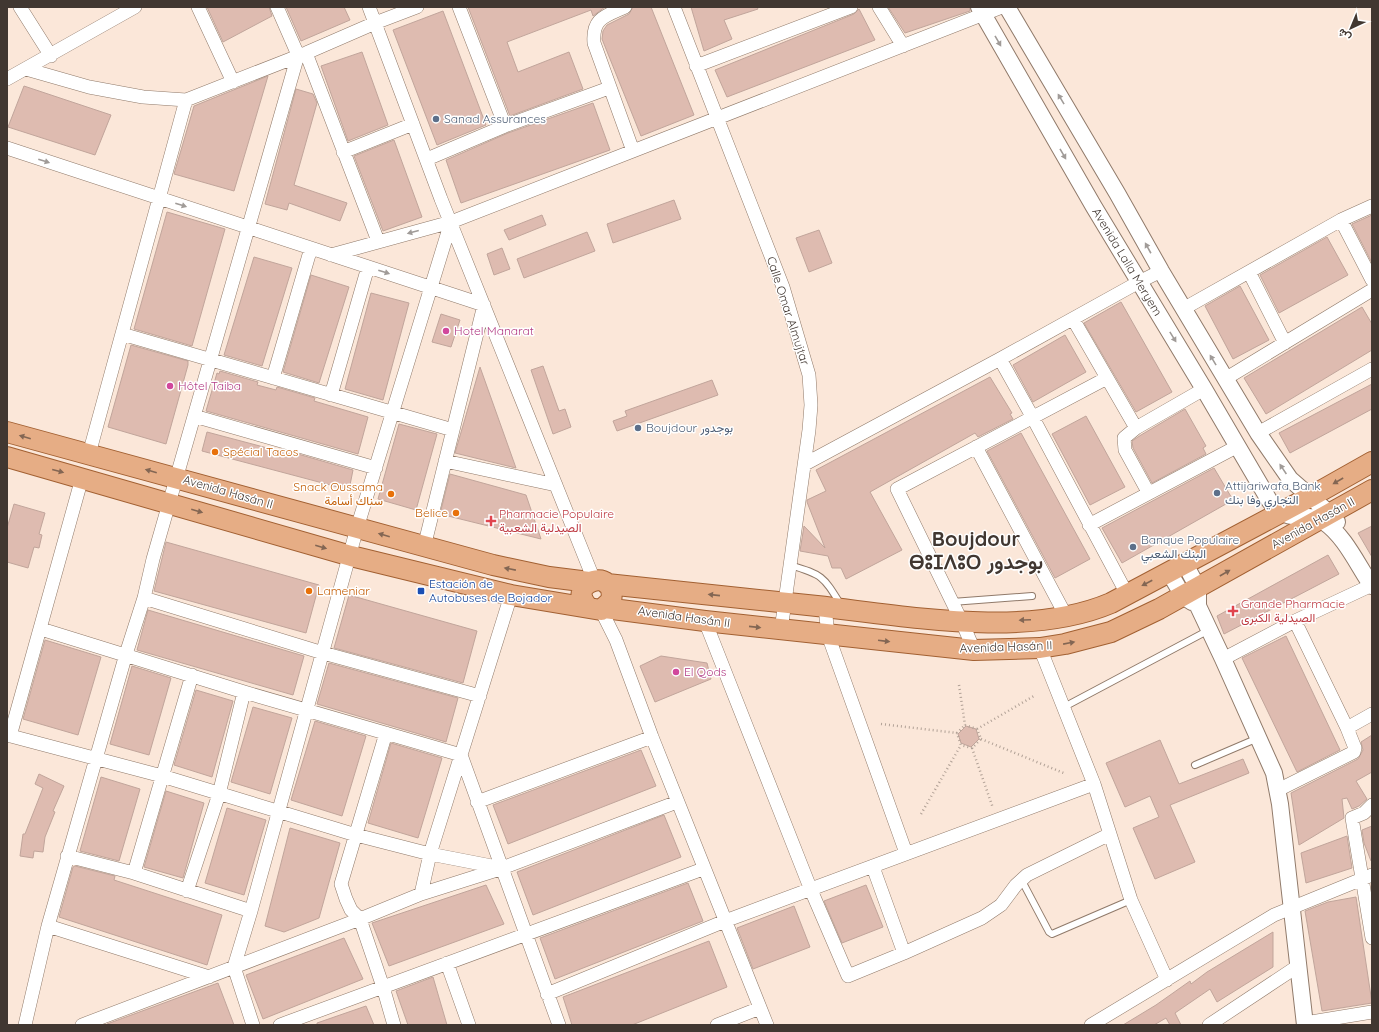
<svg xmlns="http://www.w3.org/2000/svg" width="1379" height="1032" font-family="Quicksand,Vazirmatn,'Noto Sans Tifinagh',sans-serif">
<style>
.building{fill:#debbb0;stroke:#c1a59b}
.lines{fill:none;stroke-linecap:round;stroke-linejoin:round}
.service-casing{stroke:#907a6a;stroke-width:8}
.minor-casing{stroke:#907a6a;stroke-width:14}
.tertiary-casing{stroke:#907a6a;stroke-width:18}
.primary-casing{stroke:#a26032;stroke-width:22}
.path{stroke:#b1a196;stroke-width:2.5;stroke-dasharray:1 3;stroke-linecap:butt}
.service{stroke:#fff;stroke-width:6}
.minor{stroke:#fff;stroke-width:13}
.tertiary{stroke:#fff;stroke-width:16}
.primary{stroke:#e6ad85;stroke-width:20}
.oneway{fill:#a09b98}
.oneway2{fill:#836653}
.service-dot{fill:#5c6f8a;stroke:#fff;stroke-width:1.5}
.hotel-dot{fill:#d1479c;stroke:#fff;stroke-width:1.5}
.food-dot{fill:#e8710a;stroke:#fff;stroke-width:1.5}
.health-dot{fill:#e0444e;stroke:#fff;stroke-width:1.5}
.transit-dot{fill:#1a4fb4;stroke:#fff;stroke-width:1.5}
.labels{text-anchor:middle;stroke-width:3;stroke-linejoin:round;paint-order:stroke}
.service-label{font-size:12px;fill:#4e5e75;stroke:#fff;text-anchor:start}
.street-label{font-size:12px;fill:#413731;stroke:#fff}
.hotel-label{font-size:12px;fill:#b23c85;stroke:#fff;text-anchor:start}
.food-label{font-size:12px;fill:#c56008;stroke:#fff;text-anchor:start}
.health-label{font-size:12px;fill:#be3a42;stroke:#fff;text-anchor:start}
.transit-label{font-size:12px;fill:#164399;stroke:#fff;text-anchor:start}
.town-label{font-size:20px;font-weight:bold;fill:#413731;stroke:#fff}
</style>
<rect width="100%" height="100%" fill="#fbe7d9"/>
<!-- building -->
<path class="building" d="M 207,7 L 269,7 L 272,16 L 223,42 Z
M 286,7 L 344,7 L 350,20 L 301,41 Z
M 468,7 L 605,7 L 593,16 L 591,10 L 507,42 L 518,72 L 569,52 L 583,89 L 510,116 Z
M 633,7 L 651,7 L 694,115 L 641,136 L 602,39 L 603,31 L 607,25 L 629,14 Z
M 691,7 L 757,7 L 758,9 L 724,20 L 732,39 L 704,51 Z
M 888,7 L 970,7 L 970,11 L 905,33 Z
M 859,9 L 875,40 L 727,97 L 715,70 L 854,14 Z
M 443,11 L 486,125 L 437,145 L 393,30 Z
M 362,52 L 388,125 L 348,141 L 321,66 Z
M 268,76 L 234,191 L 174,174 L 194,106 Z
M 24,86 L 111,115 L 95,155 L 8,127 Z
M 296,89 L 313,94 L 317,103 L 294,185 L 347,203 L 340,221 L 289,203 L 287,210 L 265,204 Z
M 593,103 L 610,150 L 461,203 L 446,160 L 508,133 Z
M 394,140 L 422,217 L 383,231 L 354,156 Z
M 674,200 L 681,219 L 613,243 L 607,224 Z
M 167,212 L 225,229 L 192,346 L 134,329 Z
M 542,215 L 546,225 L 509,240 L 504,230 Z
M 1372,215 L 1372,263 L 1352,224 Z
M 819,230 L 832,263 L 809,272 L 796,238 Z
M 587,232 L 595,251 L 524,278 L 517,259 Z
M 1327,237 L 1348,275 L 1279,313 L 1260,275 Z
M 502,248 L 510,269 L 494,275 L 487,254 Z
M 254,257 L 292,268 L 262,366 L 224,355 Z
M 311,275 L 349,287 L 319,383 L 283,372 Z
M 1240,286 L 1269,340 L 1233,359 L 1205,306 Z
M 371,293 L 409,303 L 383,400 L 345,389 Z
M 1121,302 L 1172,392 L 1136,412 L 1084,323 Z
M 1362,307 L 1372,324 L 1372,350 L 1266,414 L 1244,378 Z
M 441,314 L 460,320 L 451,347 L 432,342 Z
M 1065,335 L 1086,372 L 1033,402 L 1013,365 Z
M 131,345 L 188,361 L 188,365 L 166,444 L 108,427 Z
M 543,366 L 559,411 L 565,409 L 571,427 L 553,434 L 531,370 Z
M 480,367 L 516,468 L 455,453 Z
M 220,371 L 258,382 L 257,385 L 276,390 L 277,387 L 315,398 L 314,401 L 368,417 L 358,454 L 206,411 L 217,373 L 219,374 Z
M 990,377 L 1012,413 L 1010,414 L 1013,419 L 978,437 L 975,433 L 870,492 L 902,550 L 846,579 L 841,568 L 832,568 L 828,556 L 800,551 L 804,526 L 825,548 L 807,502 L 807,500 L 826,491 L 816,470 Z
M 712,380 L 718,395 L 617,431 L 613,421 L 627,416 L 625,411 Z
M 1372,384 L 1372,409 L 1290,453 L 1279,433 Z
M 1185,409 L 1206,446 L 1203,448 L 1206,454 L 1152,483 L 1133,448 L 1132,441 L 1141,435 Z
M 1086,416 L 1125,487 L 1090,505 L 1052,434 Z
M 399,424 L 437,434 L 416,510 L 378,499 Z
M 207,432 L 290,454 L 291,452 L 353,470 L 349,490 L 202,451 Z
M 1021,433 L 1090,559 L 1055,578 L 987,451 Z
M 1214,468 L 1233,500 L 1122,563 L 1102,528 Z
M 450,474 L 526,495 L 541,539 L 440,514 Z
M 14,504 L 45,513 L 39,534 L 42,535 L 39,548 L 34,547 L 28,568 L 7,562 L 7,528 Z
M 1372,526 L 1372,557 L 1358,533 Z
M 166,542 L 319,585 L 306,633 L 154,591 Z
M 1328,555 L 1339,574 L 1224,634 L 1217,616 Z
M 349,595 L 477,631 L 463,683 L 334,648 Z
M 148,610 L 304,656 L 293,695 L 137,650 Z
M 1286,636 L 1340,750 L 1297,772 L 1242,658 Z
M 45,640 L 101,657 L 78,735 L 23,719 Z
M 661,656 L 707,663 L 711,679 L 655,702 L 640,666 Z
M 329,663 L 458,698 L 446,742 L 317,704 Z
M 132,666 L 171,678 L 149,755 L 110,744 Z
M 196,690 L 233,701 L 212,777 L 174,765 Z
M 253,707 L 292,718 L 270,794 L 231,782 Z
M 315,721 L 366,736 L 342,816 L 291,800 Z
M 966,726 L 976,729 L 979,739 L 971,747 L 961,743 L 958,734 Z
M 1372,735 L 1372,772 L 1356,781 L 1367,799 L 1359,806 L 1352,809 L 1347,798 L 1342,799 L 1344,818 L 1299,845 L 1291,793 L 1358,759 L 1363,750 L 1361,742 Z
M 1160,740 L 1179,784 L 1243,759 L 1249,773 L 1170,805 L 1195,862 L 1155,879 L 1133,828 L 1159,817 L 1150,796 L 1125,807 L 1106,763 Z
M 391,743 L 442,758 L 418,838 L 368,823 Z
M 641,750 L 656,786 L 508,844 L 493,805 Z
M 39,774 L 64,786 L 53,811 L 55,812 L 45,837 L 43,852 L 34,851 L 33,858 L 20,856 L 23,834 L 25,834 L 43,788 L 35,784 Z
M 101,777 L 140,789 L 119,861 L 80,851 Z
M 166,791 L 204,803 L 183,878 L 144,867 Z
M 227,808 L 266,820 L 244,895 L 205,883 Z
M 664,815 L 681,857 L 533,915 L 517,872 Z
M 1372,826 L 1372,861 L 1371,861 L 1364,843 L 1362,830 Z
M 290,828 L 340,843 L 319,918 L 284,932 L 265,926 Z
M 1347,836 L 1352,868 L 1306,883 L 1301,853 Z
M 75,866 L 115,876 L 114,880 L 222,915 L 207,965 L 59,917 L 73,867 Z
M 688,883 L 703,921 L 555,979 L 540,938 Z
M 486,885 L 504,924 L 389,966 L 372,923 Z
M 866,885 L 883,927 L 842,943 L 824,901 Z
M 1356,897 L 1372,1003 L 1322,1011 L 1305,911 L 1328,902 Z
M 794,906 L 810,947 L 753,969 L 737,928 Z
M 1273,932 L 1273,967 L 1217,1002 L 1210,989 L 1175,1013 L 1181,1025 L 1170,1025 L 1166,1018 L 1154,1025 L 1123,1025 L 1156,1005 L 1190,981 L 1191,984 L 1207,972 Z
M 344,938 L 363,979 L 263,1019 L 246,975 Z
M 709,941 L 727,987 L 632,1025 L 572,1025 L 563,997 Z
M 433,977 L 447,1025 L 408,1025 L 396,991 Z
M 218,983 L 234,1025 L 107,1025 L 107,1024 Z
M 366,1006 L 374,1025 L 317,1025 L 317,1023 Z"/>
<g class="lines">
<defs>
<path id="service" d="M 790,565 C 823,575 823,576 841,605
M 952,602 L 1032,596
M 1064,707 L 1209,630
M 1195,765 L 1258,738
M 1021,879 L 1049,932 L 1052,934 L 1131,900"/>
<path id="minor" d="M 20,7 L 51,56
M 198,7 L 233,82
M 369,7 L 441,199 L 594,580
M 459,7 L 505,126
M 625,7 C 605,16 592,18 594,43 L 633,151
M 674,7 L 783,287 L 809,375 L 811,405 L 809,430 L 781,630
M 879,7 L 903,46
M 306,53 L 378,241
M 696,66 L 851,7
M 26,69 L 89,87 L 143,97 L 186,100 L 306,53 L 375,23 L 417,7
M 7,79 L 135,7
M 7,148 L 484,305 L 424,547
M 343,152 L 413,124
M 427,159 L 505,126 L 609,88
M 1341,220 L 1372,280
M 331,255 L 451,222 L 1002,7
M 1249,272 L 1285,343
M 1183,309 L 1341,220 L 1372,206
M 1073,319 L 1136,428
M 122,334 L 453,430
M 1000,359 L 1033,418 L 1127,594
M 273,378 L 311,248
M 1225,379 L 1372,290
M 331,395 L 368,267
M 194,416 L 376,468
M 1258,433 L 1372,369
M 976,447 L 1066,616
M 89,454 L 186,100
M 445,461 L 556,485
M 805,464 L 1000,359 L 1139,282 L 1161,271
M 1148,492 L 1125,450 L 1124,438 L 1136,428 L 1204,389
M 1089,525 L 1238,446
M 144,598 L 323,653 L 480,696
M 825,607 L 828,635 L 906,853
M 601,610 L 616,640 L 652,737 L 767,1025
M 705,621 L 811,890 L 848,976 L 904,953 L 982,918 L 1001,905 L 1016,885 L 1027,875 L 1110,834
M 1295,621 L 1347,728 L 1372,714
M 41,629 L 244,692 L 461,755
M 1040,648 L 1094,784 L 1131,900 L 1167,980
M 974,650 L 962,622 L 897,489 L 1107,378
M 1223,659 L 1295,621 L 1372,585
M 386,733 L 341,884 L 346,899 L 351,910 L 360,919 L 383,987 L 394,1025
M 7,735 L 162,776 L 356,835 L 430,854 L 502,868 L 677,802
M 10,736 L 82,478
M 461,755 L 559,1025
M 1278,790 L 1354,752 L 1355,748 L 1347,728
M 477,802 L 652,737
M 1372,805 L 1364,813 L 1352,818 L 1372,938
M 67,856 L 134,873 L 251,911
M 873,867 L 904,953
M 134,873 L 192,675
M 187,891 L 219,794 L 244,692
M 421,894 L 430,854 L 511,595
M 48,926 L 209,977
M 447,963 L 469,1025
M 547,994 L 725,921 L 1094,784
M 1305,1023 L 1372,1012
M 25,1025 L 48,926 L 126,654 L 144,598 L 153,559 L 298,55 L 277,7
M 82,1025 L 360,919 L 421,894 L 500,869
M 253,1025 L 234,967 L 251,911 L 357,528 L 451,222
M 280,1025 L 703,869
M 717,1025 L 760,1008
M 1091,1025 L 1274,915 L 1372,875
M 1209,1025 L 1298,966"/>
<path id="tertiary" d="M 979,7 L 1094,207 L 1204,389 L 1269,500 C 1290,528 1304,509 1324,522 C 1345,536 1358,566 1372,586
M 1007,7 L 1117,193 L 1161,271 L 1258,433 L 1290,479 L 1329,513 L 1337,522
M 1185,564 L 1198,588 L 1198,606 L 1223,659 L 1274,773 L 1280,804 L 1305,1025
M 1169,572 L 1183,596 L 1192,602"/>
<path id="primary" d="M 7,432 L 493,565 L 549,577 L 589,582
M 7,457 L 351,556 L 511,595 L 601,610 L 611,601 C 618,566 565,581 587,606
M 607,584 C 677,591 747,598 817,606 C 906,616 1027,639 1111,603 L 1310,497 L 1372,462
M 605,608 L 705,621 L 974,650 L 1040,648 L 1065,644 L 1111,632 L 1159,609 L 1372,490"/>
</defs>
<!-- service casing -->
<use href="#service" class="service-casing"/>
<!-- minor casing -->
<use href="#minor" class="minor-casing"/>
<!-- tertiary casing -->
<use href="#tertiary" class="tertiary-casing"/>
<!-- primary casing -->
<use href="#primary" class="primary-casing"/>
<!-- path -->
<path class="path" d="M 959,685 L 965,725
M 881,724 L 957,733
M 965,725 L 977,729 L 981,739 L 972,748 L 961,745 L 957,733 Z
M 977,729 L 1034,696
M 981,739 L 1066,774
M 972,748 L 993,808
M 921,814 L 961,745"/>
<!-- service -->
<use href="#service" class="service"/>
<!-- minor -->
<use href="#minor" class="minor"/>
<!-- tertiary -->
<use href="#tertiary" class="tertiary"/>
<!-- primary -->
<use href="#primary" class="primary"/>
</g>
<!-- one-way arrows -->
<defs><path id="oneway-solid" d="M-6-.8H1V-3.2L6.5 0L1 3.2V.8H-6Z"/></defs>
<g class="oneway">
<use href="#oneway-solid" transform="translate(998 41) rotate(60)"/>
<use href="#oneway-solid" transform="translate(1061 99) rotate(-121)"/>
<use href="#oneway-solid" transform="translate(1063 154) rotate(60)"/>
<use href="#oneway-solid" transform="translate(44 161) rotate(18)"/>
<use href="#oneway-solid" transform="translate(181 205) rotate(18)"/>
<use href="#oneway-solid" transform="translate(413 232) rotate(165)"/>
<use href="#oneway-solid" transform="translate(1148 248) rotate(-119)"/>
<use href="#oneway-solid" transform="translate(384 272) rotate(18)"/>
<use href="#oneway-solid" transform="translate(1173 337) rotate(58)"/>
<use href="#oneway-solid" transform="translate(1213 360) rotate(-121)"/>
<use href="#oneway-solid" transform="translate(1283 469) rotate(-124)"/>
</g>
<g class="oneway2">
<use href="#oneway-solid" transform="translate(25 437) rotate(-164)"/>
<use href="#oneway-solid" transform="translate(58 471) rotate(15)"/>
<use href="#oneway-solid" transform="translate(151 471) rotate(-164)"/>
<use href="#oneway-solid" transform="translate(1338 481) rotate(150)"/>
<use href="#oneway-solid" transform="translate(197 511) rotate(16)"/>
<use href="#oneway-solid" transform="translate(384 535) rotate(-164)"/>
<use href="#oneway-solid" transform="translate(321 547) rotate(16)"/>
<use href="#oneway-solid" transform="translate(510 569) rotate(-169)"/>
<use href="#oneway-solid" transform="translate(1225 573) rotate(-30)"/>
<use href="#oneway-solid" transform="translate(1147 583) rotate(152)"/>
<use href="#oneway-solid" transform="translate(714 595) rotate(-174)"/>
<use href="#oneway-solid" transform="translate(1025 620) rotate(177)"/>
<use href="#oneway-solid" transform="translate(755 627) rotate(6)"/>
<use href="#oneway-solid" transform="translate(884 641) rotate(7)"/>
<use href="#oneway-solid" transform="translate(1069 643) rotate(-11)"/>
</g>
<!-- markers -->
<g class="service-dot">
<circle cx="436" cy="119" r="4"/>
<circle cx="638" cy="428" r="4"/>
<circle cx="1217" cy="493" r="4"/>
<circle cx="1133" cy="547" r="4"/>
</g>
<g class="hotel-dot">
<circle cx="446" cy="331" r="4"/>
<circle cx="170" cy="386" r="4"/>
<circle cx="676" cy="672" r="4"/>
</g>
<g class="food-dot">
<circle cx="215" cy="452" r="4"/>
<circle cx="391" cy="494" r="4"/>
<circle cx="456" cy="513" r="4"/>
<circle cx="309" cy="591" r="4"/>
</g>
<g class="health-dot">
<path d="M489 515h4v4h4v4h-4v4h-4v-4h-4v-4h4z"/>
<path d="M1231 605h4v4h4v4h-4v4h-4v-4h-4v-4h4z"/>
</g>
<rect class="transit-dot" x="417" y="587" width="8" height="8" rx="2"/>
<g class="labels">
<!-- service labels -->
<g class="service-label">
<text x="444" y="123">Sanad Assurances</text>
<text x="646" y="432">Boujdour بوجدور</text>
<text x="1225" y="490">Attijariwafa Bank<tspan x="1225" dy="14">التجاري وفا بنك</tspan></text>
<text x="1141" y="544">Banque Populaire<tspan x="1141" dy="14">البنك الشعبي</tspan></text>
</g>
<!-- street labels -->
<g class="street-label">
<text transform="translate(1127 262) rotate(59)" y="4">Avenida Lalla Meryem</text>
<text transform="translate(788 311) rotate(72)" y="4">Calle Omar Almujtar</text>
<text transform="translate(228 492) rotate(16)" y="4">Avenida Hasán II</text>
<text transform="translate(1313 523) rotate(-29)" y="4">Avenida Hasán II</text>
<text transform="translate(684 617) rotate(8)" y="4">Avenida Hasán II</text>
<text transform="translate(1006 647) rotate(-2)" y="4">Avenida Hasán II</text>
</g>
<!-- hotel labels -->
<g class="hotel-label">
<text x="454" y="335">Hotel Manarat</text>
<text x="178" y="390">Hôtel Taiba</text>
<text x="684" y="676">El Qods</text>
</g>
<!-- food labels -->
<g class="food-label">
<text x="223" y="456">Spécial Tacos</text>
<text x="383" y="491" text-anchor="end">Snack Oussama<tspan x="383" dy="14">سناك أسامة</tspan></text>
<text x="448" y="517" text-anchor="end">Belice</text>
<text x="317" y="595">Lameniar</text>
</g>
<!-- health labels -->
<g class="health-label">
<text x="499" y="518">Pharmacie Populaire<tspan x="499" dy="14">الصيدلية الشعبية</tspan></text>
<text x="1241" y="608">Grande Pharmacie<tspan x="1241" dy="14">الصيدلية الكبرى</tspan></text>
</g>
<!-- transit labels -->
<g class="transit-label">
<text x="429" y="588">Estación de<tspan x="429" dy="14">Autobuses de Bojador</tspan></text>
</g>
<!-- town labels -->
<g class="town-label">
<text x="976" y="546">Boujdour<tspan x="976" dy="23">ⴱⵓⵊⴷⵓⵔ بوجدور</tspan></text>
</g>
</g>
<!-- border -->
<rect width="1379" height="1032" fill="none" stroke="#413731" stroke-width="16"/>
<!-- north arrow -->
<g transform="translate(1351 28) rotate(224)" stroke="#ffffff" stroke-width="3" paint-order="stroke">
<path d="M0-3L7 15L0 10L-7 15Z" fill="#413731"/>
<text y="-6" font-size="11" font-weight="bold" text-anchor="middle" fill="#413731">ش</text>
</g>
</svg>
